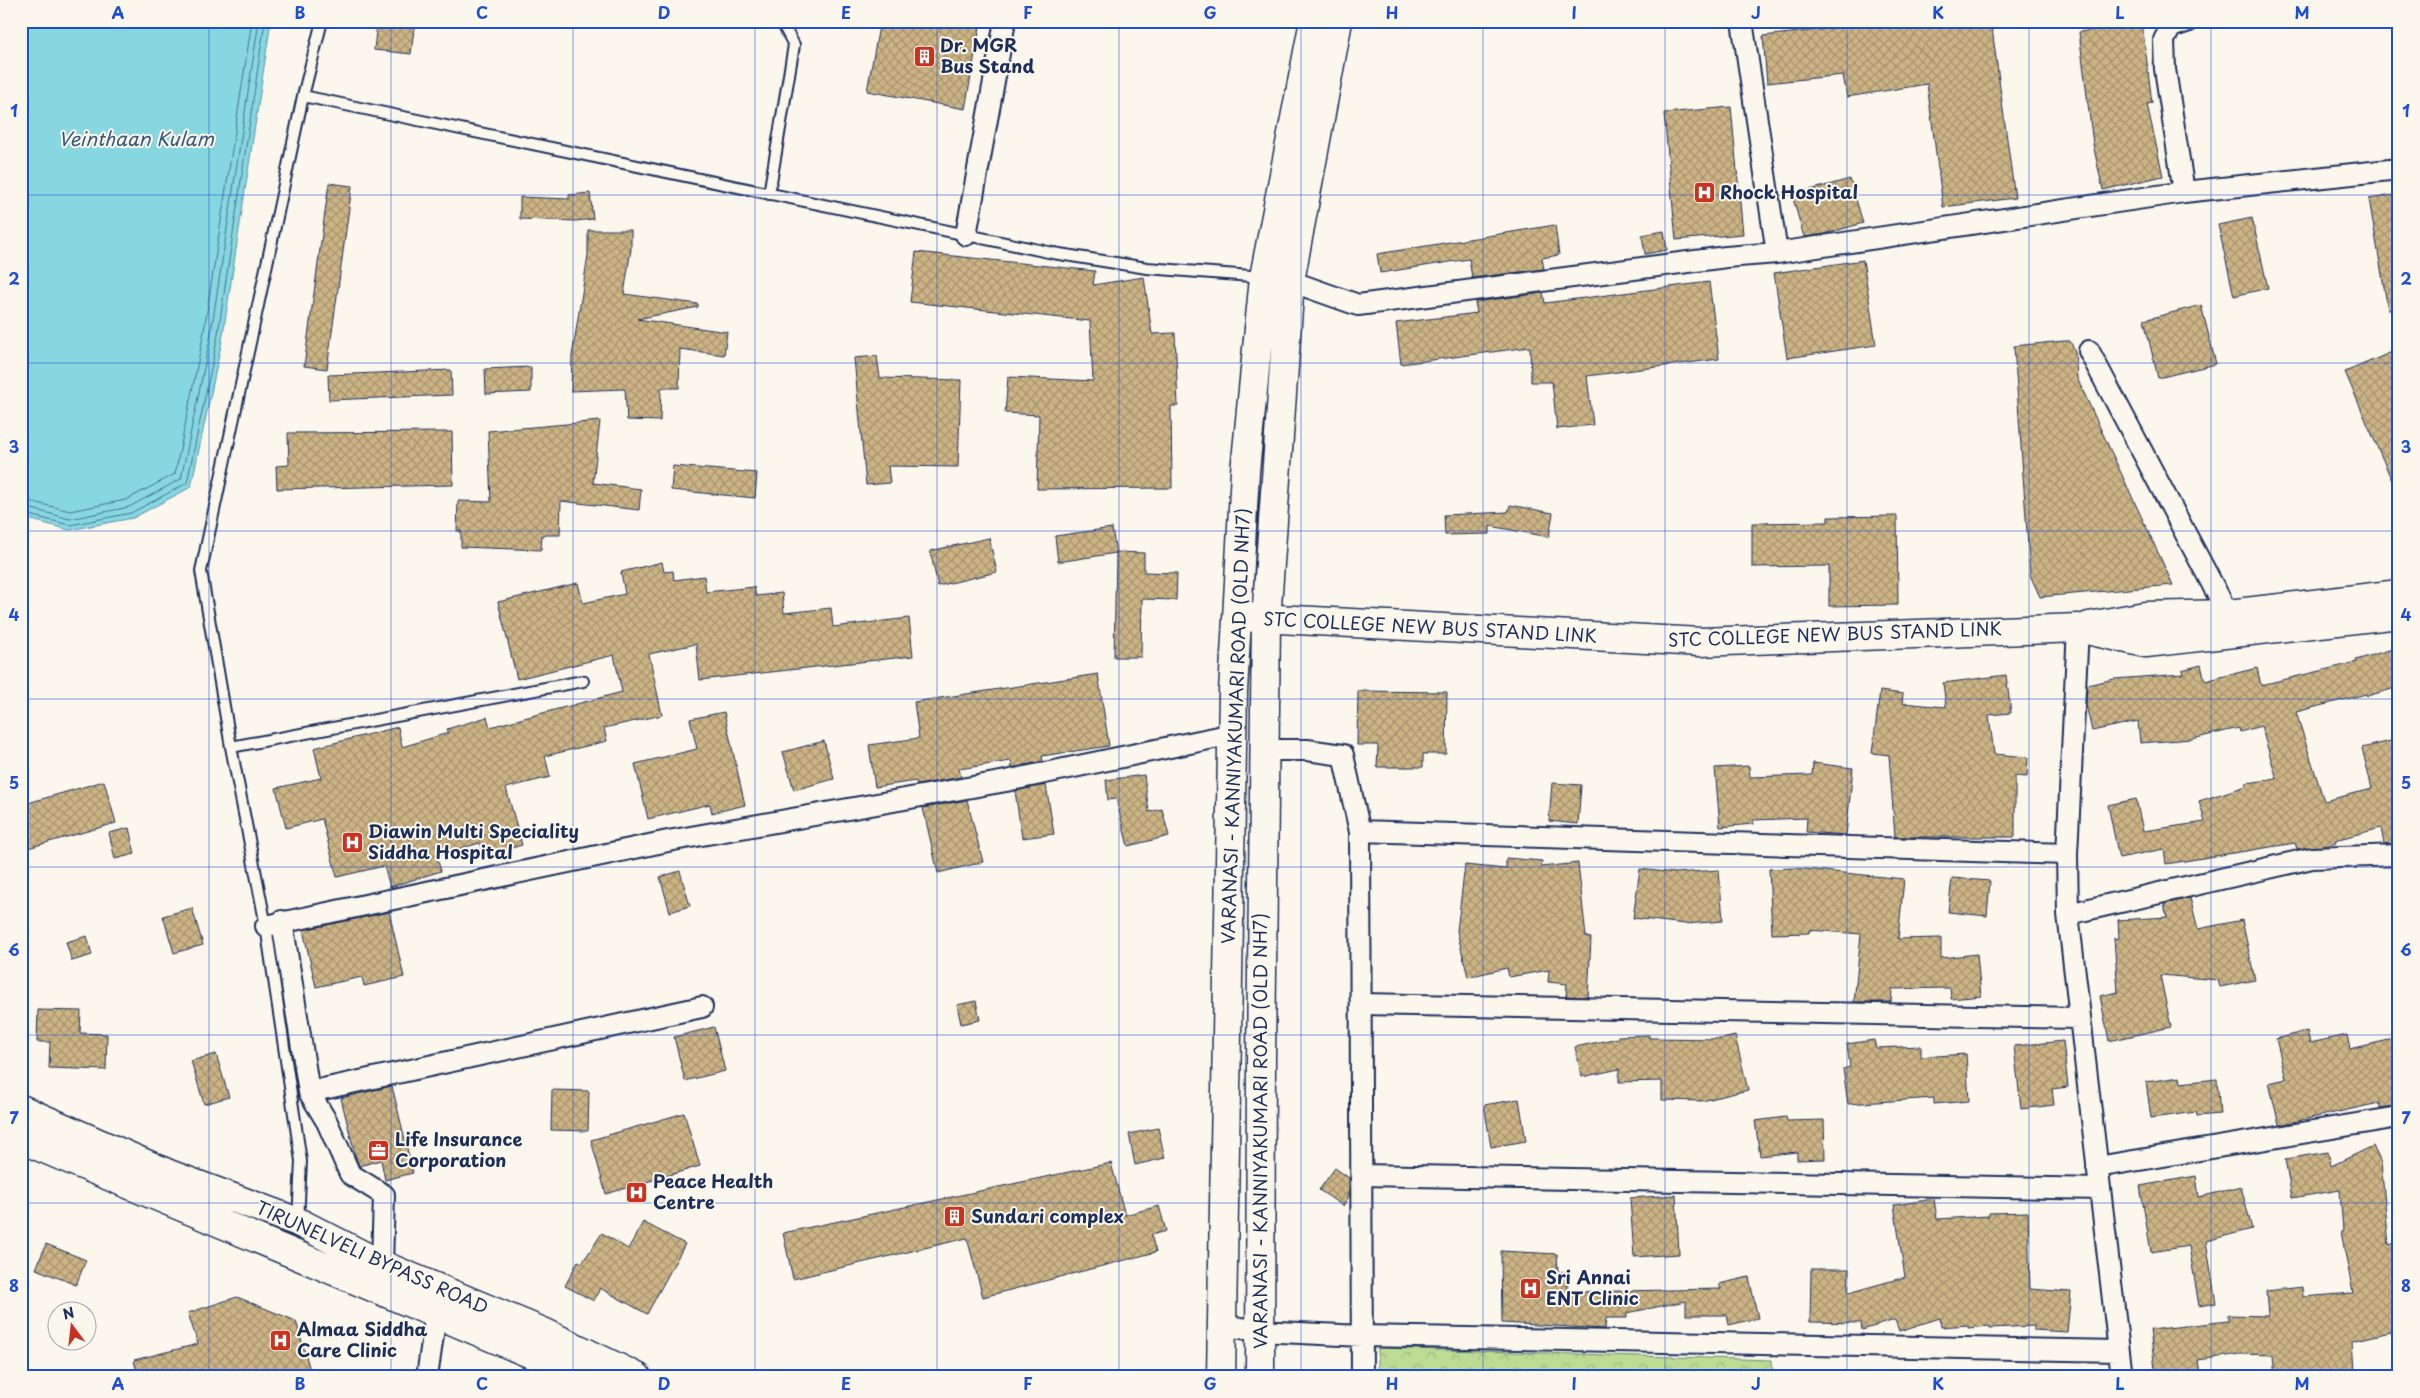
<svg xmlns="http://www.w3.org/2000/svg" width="2420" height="1398" font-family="'Playpen Sans',sans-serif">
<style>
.park{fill:url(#park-crowns);stroke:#6c8578}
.water{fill:#87d7e1;stroke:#5c94ad}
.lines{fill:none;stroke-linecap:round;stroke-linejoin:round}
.shore{stroke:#467292;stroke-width:1}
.building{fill:url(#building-cross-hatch);stroke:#1b2f5e}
.lane-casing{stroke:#1b2f5e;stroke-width:14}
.street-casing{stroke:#1b2f5e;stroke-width:24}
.secondary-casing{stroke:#1b2f5e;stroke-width:31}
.primary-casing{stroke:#1b2f5e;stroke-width:31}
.lane{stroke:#fbf7ec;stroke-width:10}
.street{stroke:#fbf7ec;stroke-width:20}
.secondary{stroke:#fbf7ec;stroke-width:28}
.primary{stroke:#fbf7ec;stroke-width:28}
.grid{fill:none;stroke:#1d4ed8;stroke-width:1;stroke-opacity:0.55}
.labels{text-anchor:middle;stroke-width:4;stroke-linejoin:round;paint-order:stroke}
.poi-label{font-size:18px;font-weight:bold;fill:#1b2f5e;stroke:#fbf7ec;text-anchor:start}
.street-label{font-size:18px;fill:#1b2f5e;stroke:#fbf7ec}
.water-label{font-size:19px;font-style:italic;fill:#36597f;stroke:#fbf7ec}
.neatline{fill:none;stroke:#1d4ed8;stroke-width:2}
.grid-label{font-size:16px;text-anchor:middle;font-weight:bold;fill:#1d4ed8}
</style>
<defs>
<pattern id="park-crowns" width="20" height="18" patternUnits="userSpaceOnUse" patternTransform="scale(1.25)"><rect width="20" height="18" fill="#bddb93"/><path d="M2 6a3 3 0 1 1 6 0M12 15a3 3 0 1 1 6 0" fill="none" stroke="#a2bc81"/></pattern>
<pattern id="building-cross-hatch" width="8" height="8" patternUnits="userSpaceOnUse" patternTransform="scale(1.25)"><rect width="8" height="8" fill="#cdb484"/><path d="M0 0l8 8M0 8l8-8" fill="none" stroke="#a6936f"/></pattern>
</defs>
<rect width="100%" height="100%" fill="#fbf7ec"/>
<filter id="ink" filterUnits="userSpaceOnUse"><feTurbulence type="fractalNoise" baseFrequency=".02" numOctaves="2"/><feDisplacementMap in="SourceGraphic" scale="10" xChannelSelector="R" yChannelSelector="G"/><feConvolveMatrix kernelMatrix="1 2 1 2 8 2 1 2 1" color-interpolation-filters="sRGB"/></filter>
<g filter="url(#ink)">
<!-- park -->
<path class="park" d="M 1378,1348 L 1772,1360 L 1773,1377 L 1378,1377 Z"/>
<!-- water -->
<path class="water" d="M 21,21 L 271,21 L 222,341 L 191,487 L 133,518 L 69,530 L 21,517 Z"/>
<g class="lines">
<!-- shore -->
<path class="shore" d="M 21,499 L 70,511 L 126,500 L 175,474 L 203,337 L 252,21
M 21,506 L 70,519 L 129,507 L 181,479 L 210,339 L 259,21
M 21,513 L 70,525 L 131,513 L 187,483 L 217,340 L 265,21"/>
</g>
<!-- building -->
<path class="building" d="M 377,21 L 415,21 L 411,54 L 374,50 Z
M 880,21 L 981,21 L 965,109 L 867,91 Z
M 1834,21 L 1991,21 L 2015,198 L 1943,207 L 1927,84 L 1847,97 L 1843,75 L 1767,83 L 1763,36 L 1835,28 Z
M 2142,23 L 2152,103 L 2147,104 L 2163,176 L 2103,190 L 2093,144 L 2079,32 Z
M 1731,107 L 1743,234 L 1676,240 L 1664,113 Z
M 1850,179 L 1863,223 L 1825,234 L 1804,237 L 1792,195 Z
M 329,183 L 352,186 L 327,369 L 304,366 Z
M 590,193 L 593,219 L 576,221 L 520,219 L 520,197 L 569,199 L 569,195 Z
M 2399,194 L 2399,309 L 2388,310 L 2369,199 Z
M 2252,218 L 2268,288 L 2234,296 L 2218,225 Z
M 1555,225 L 1559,255 L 1542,258 L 1544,269 L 1472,278 L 1469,259 L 1380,273 L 1377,254 Z
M 588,230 L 631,230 L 631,249 L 624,294 L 698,304 L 698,307 L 637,319 L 727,332 L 724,355 L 680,349 L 679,388 L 661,388 L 660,421 L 627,420 L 625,389 L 571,391 L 572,356 L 588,255 Z
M 1664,231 L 1667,250 L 1645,254 L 1642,235 Z
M 916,252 L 1095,271 L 1093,285 L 1144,277 L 1152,334 L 1175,333 L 1178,406 L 1171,406 L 1172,488 L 1037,489 L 1039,415 L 1005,413 L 1008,377 L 1093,381 L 1090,321 L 910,302 Z
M 1863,260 L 1876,345 L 1787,358 L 1774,273 Z
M 1709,282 L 1719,359 L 1587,376 L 1593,425 L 1557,429 L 1552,382 L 1531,382 L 1530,347 L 1401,364 L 1396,323 L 1477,313 L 1475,302 L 1543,293 L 1545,303 Z
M 2201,305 L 2216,364 L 2158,378 L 2144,320 Z
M 2064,341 L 2070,341 L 2075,351 L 2077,378 L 2173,585 L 2040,597 L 2030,575 L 2014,346 Z
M 2399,349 L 2399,497 L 2345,372 Z
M 877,356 L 880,378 L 961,380 L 958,467 L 888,466 L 890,483 L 866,485 L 854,358 Z
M 531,367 L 531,392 L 486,394 L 485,369 Z
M 451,370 L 452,395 L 329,400 L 328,375 Z
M 600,421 L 593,483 L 641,489 L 639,510 L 561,501 L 560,535 L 542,535 L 541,550 L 461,547 L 461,531 L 457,531 L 458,501 L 491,502 L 488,431 Z
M 452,432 L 453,485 L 277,489 L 276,466 L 289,465 L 288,433 Z
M 673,466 L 757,473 L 755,498 L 671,490 Z
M 1510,505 L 1553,513 L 1549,537 L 1490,526 L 1490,534 L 1445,535 L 1444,515 L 1508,512 Z
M 1897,516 L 1898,605 L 1829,606 L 1829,566 L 1752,567 L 1752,523 L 1828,522 L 1828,517 Z
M 1112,528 L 1116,553 L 1058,562 L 1055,536 Z
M 989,538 L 997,572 L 938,586 L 930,551 Z
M 1116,552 L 1144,553 L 1144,572 L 1177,573 L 1176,600 L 1142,599 L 1141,657 L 1114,657 Z
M 662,562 L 664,572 L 673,571 L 674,580 L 704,576 L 706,592 L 754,587 L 756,596 L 782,593 L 784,613 L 831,608 L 833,627 L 909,618 L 913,656 L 700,680 L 696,644 L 649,654 L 662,715 L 604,728 L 607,741 L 545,756 L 550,777 L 506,788 L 522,845 L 484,856 L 480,843 L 436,855 L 441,871 L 390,887 L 384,866 L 337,877 L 322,819 L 286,828 L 276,788 L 321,778 L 314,748 L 398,727 L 402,747 L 448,733 L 447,729 L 487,717 L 490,727 L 622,692 L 614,655 L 517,679 L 498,602 L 578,583 L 583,603 L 625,594 L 621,572 Z
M 2399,647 L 2399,687 L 2367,696 L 2366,694 L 2296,712 L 2324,801 L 2372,789 L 2362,748 L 2399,739 L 2399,843 L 2384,844 L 2381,828 L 2335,840 L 2336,843 L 2325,846 L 2297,849 L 2295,843 L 2166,864 L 2164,849 L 2119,858 L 2108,805 L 2136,799 L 2143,831 L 2205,822 L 2199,801 L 2246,786 L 2246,783 L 2277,779 L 2261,726 L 2240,732 L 2239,728 L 2192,739 L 2140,743 L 2138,721 L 2092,731 L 2086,705 L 2087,685 L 2114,679 L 2183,674 L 2182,670 L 2201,665 L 2205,681 L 2257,668 L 2261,685 L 2357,662 L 2356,660 Z
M 1098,674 L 1109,746 L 1042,756 L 1043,761 L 1012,768 L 1011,761 L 959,769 L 961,777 L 917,785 L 916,781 L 875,787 L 869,745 L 919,738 L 914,702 Z
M 2006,675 L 2011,713 L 1989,715 L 1994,754 L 2028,757 L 2027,777 L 2015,776 L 2015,837 L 1895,837 L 1889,755 L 1872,753 L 1880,691 L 1903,694 L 1902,703 L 1946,707 L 1943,683 Z
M 1358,691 L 1447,692 L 1446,754 L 1423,754 L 1423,767 L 1377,767 L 1378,745 L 1357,745 Z
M 724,712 L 745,805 L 712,813 L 710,804 L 648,819 L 635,764 L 697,749 L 690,719 Z
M 824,741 L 834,779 L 794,790 L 783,752 Z
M 1813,763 L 1853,768 L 1846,835 L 1806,832 L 1807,818 L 1753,820 L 1753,824 L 1720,827 L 1715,768 L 1749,766 L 1750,777 L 1812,775 Z
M 1144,775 L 1149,812 L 1162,809 L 1169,836 L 1128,846 L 1116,799 L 1108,800 L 1106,780 Z
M 104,781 L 116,823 L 21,850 L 21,805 Z
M 1552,783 L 1581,785 L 1578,824 L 1549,821 Z
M 1046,785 L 1054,834 L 1022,838 L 1015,791 Z
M 967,800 L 983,862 L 938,873 L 923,808 Z
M 129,828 L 135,854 L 115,859 L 109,833 Z
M 1506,858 L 1542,861 L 1541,867 L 1578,863 L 1586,937 L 1591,938 L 1588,997 L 1566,996 L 1567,984 L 1548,982 L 1549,970 L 1509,977 L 1507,968 L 1468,977 L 1457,931 L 1465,865 L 1506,869 Z
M 1794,868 L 1904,879 L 1898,939 L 1941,938 L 1941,958 L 1977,954 L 1981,996 L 1951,999 L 1950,988 L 1892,989 L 1891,1002 L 1854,1002 L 1861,934 L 1809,930 L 1809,933 L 1772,934 L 1769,869 Z
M 1640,869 L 1675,873 L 1719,870 L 1723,921 L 1685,924 L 1633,918 Z
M 680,871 L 690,906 L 670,912 L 660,877 Z
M 1952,878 L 1990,881 L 1987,916 L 1948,912 Z
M 2190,898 L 2198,929 L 2242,920 L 2255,980 L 2220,987 L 2218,980 L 2160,975 L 2171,1027 L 2109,1041 L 2100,996 L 2118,992 L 2114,939 L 2119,938 L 2118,920 L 2167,917 L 2164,904 Z
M 192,908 L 203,945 L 174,953 L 163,916 Z
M 389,912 L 404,977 L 364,986 L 362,977 L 316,987 L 303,930 Z
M 87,936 L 92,955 L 72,961 L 66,942 Z
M 976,1001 L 980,1020 L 961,1024 L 957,1005 Z
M 38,1010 L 81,1011 L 80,1033 L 107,1034 L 106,1070 L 49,1068 L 50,1042 L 37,1042 Z
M 714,1027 L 725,1071 L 685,1081 L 674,1037 Z
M 2307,1031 L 2310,1043 L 2347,1035 L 2350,1049 L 2393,1039 L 2399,1062 L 2399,1105 L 2380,1108 L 2379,1103 L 2279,1125 L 2269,1083 L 2286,1079 L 2276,1039 Z
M 1649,1035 L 1649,1038 L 1722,1039 L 1735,1036 L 1748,1090 L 1702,1101 L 1662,1100 L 1662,1081 L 1619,1082 L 1619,1069 L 1582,1077 L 1575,1047 L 1618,1038 L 1618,1036 Z
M 1874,1040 L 1876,1048 L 1921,1046 L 1921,1057 L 1966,1054 L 1969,1101 L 1934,1104 L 1934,1098 L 1848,1104 L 1843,1069 L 1850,1067 L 1847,1044 Z
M 2063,1041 L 2068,1087 L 2052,1089 L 2054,1105 L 2021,1109 L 2014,1046 Z
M 216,1054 L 229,1097 L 204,1104 L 191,1061 Z
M 2180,1077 L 2181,1083 L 2217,1079 L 2220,1114 L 2197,1116 L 2196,1112 L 2151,1118 L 2146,1082 Z
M 392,1086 L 413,1173 L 385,1180 L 381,1160 L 359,1166 L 355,1155 L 341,1098 Z
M 552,1090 L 589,1091 L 588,1131 L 551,1130 Z
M 1519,1099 L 1526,1141 L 1491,1147 L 1484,1105 Z
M 684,1113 L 700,1166 L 606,1194 L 591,1140 Z
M 1786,1117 L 1787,1121 L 1824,1120 L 1825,1159 L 1797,1160 L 1797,1152 L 1760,1156 L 1755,1121 Z
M 1158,1128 L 1165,1158 L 1135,1165 L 1129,1134 Z
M 2373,1146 L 2381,1163 L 2389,1245 L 2399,1242 L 2399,1330 L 2352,1341 L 2354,1370 L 2312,1374 L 2312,1377 L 2275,1377 L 2273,1355 L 2241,1354 L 2198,1360 L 2200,1373 L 2186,1375 L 2186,1377 L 2156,1377 L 2150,1330 L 2228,1321 L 2228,1315 L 2268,1316 L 2266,1291 L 2302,1287 L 2303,1297 L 2353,1293 L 2341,1232 L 2343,1231 L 2340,1190 L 2292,1198 L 2285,1159 L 2328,1152 L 2331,1166 Z
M 1111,1163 L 1125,1215 L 1159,1206 L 1166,1231 L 1151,1235 L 1156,1252 L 983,1297 L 967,1238 L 793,1279 L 783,1233 Z
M 1335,1168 L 1349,1178 L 1349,1196 L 1343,1206 L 1319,1190 Z
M 2196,1176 L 2199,1197 L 2241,1187 L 2252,1229 L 2206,1241 L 2216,1303 L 2199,1306 L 2189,1246 L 2151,1252 L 2140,1186 Z
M 1676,1195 L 1679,1254 L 1634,1257 L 1630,1198 Z
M 1934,1199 L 1937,1219 L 1989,1216 L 1989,1213 L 2028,1212 L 2030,1289 L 2071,1292 L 2067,1332 L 2033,1330 L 2033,1326 L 1990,1328 L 1990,1326 L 1968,1328 L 1968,1325 L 1941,1327 L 1940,1318 L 1899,1331 L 1895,1320 L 1862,1330 L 1861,1323 L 1810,1322 L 1811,1269 L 1849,1269 L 1848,1293 L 1905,1277 L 1894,1205 Z
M 643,1222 L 685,1244 L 647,1314 L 600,1288 L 594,1301 L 565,1286 L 578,1261 L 582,1263 L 602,1233 L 628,1249 Z
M 46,1244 L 86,1260 L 76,1285 L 36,1269 Z
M 1501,1251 L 1557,1254 L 1558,1272 L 1567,1272 L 1568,1292 L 1721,1289 L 1719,1284 L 1749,1277 L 1758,1318 L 1729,1325 L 1727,1315 L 1686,1315 L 1686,1301 L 1627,1313 L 1627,1318 L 1606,1318 L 1605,1329 L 1502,1323 Z
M 237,1297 L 296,1321 L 312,1377 L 138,1377 L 134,1360 L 198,1344 L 188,1313 Z"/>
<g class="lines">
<defs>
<path id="lane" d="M 303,96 L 1053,253 L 1147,268 L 1264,277
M 769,194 L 794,45 L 781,21
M 231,747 L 583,681
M 298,1221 L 301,1161 L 266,926 L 231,747 L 201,571 L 303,96 L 322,21"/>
<path id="street" d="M 1742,21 L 1777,253
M 2184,192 L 2165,69 L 2164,40 L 2171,27 L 2189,21
M 966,235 L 1005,21
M 1276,279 L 1290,281 L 1358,305 L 1726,257 L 1777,253 L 2184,192 L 2399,169
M 2089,351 L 2228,614
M 2078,628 L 2067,854 L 2068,914 L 2122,1377
M 1265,750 L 1307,750 L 1343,755 L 1360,832
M 2068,914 L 2312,858 L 2399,855
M 282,921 L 309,1092
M 266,926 L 668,841 L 1006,781 L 1233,734
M 1361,1004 L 2080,1018
M 2097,1167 L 2399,1117
M 1362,1175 L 2100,1189
M 382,1265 L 384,1195 L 350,1174 L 327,1122 L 309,1092 L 702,1007
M 1221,1325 L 1260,1331 L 1362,1336 L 2119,1351
M 427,1377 L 436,1314
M 1362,1377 L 1360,831 L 2067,854"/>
<path id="secondary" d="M 1242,617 L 1700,642 L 2078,628 L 2146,643 L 2399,614
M 2089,626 L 2145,616 L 2228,614 L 2399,594"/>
<path id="primary" d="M 21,1109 L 169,1174 L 298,1222 L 382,1265 L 543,1332 L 637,1377
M 21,1139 L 586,1377
M 1221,1377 L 1233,692 L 1245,471 L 1264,277 L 1314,21
M 1260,1377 L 1261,1059 L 1266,620 L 1290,281 L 1338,21"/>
</defs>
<!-- lane casing -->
<use href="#lane" class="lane-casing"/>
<!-- street casing -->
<use href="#street" class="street-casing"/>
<!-- secondary casing -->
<use href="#secondary" class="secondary-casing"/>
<!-- primary casing -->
<use href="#primary" class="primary-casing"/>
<!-- lane -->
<use href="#lane" class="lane"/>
<!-- street -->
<use href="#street" class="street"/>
<!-- secondary -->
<use href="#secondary" class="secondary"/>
<!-- primary -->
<use href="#primary" class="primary"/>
</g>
</g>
<!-- grid -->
<path class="grid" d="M 209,21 L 209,1377M 391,21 L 391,1377M 573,21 L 573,1377M 755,21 L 755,1377M 937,21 L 937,1377M 1119,21 L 1119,1377M 1301,21 L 1301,1377M 1483,21 L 1483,1377M 1665,21 L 1665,1377M 1847,21 L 1847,1377M 2029,21 L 2029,1377M 2211,21 L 2211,1377M 21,195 L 2399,195M 21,363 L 2399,363M 21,531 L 2399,531M 21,699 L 2399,699M 21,867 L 2399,867M 21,1035 L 2399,1035M 21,1203 L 2399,1203"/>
<!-- icons -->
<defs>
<symbol id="building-square" viewBox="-11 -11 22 22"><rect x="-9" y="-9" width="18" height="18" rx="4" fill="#c8321e" stroke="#fbf7ec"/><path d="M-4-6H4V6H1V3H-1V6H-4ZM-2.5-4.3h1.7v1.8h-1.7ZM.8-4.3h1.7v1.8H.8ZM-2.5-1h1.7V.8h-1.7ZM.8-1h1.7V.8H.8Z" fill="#fff"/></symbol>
<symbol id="hospital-square" viewBox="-11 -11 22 22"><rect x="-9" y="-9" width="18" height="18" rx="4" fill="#c8321e" stroke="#fbf7ec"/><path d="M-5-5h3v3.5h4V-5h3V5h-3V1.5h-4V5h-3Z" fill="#fff"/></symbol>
<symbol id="office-square" viewBox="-11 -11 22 22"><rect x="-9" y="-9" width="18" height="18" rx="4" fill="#c8321e" stroke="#fbf7ec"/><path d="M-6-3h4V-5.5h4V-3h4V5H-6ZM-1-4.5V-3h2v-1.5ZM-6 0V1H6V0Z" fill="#fff"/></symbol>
</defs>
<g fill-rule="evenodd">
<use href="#building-square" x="912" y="44" width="25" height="25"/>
<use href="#hospital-square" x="1692" y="180" width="25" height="25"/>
<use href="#hospital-square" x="340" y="830" width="25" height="25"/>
<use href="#office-square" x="366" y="1138" width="25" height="25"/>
<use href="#hospital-square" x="624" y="1180" width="25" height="25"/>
<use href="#building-square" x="942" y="1204" width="25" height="25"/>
<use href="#hospital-square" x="1518" y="1276" width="25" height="25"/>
<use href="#hospital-square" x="268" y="1328" width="25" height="25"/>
</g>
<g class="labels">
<!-- poi labels -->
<g class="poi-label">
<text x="940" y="52">Dr. MGR<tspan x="940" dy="21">Bus Stand</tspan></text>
<text x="1720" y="199">Rhock Hospital</text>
<text x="368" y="838">Diawin Multi Speciality<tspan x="368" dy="21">Siddha Hospital</tspan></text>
<text x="395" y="1146">Life Insurance<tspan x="395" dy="21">Corporation</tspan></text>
<text x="653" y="1188">Peace Health<tspan x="653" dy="21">Centre</tspan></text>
<text x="971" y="1223">Sundari complex</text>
<text x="1546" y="1284">Sri Annai<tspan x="1546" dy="21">ENT Clinic</tspan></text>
<text x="297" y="1336">Almaa Siddha<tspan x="297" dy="21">Care Clinic</tspan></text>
</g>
<!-- street labels -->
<g class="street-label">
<text transform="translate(1430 628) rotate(3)" y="6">STC COLLEGE NEW BUS STAND LINK</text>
<text transform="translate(1835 635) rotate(-2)" y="6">STC COLLEGE NEW BUS STAND LINK</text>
<text transform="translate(1236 726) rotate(-88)" y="6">VARANASI - KANNIYAKUMARI ROAD (OLD NH7)</text>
<text transform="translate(1261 1131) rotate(-90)" y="6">VARANASI - KANNIYAKUMARI ROAD (OLD NH7)</text>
<text transform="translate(372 1258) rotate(24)" y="6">TIRUNELVELI BYPASS ROAD</text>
</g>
<!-- water labels -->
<g class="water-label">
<text x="136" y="146">Veinthaan Kulam</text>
</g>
</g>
<!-- margin -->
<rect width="2420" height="1398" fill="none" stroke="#fbf7ec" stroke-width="55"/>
<!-- north arrow -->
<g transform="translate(72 1326) rotate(345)"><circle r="24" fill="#fbf7ec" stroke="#a1a7b3"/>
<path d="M0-4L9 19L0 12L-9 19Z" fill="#c8321e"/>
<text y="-8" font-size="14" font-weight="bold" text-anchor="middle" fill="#1b2f5e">N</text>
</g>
<rect x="28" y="28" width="2364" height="1342" class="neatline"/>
<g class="grid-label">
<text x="118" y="19">A</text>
<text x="300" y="19">B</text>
<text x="482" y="19">C</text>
<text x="664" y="19">D</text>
<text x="846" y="19">E</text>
<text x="1028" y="19">F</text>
<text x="1210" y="19">G</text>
<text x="1392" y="19">H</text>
<text x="1574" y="19">I</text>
<text x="1756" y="19">J</text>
<text x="1938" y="19">K</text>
<text x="2120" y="19">L</text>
<text x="2302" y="19">M</text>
<text x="14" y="117">1</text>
<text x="2406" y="117">1</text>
<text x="14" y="285">2</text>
<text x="2406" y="285">2</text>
<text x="14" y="453">3</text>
<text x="2406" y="453">3</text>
<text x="14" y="621">4</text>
<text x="2406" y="621">4</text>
<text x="14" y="789">5</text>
<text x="2406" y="789">5</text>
<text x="14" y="956">6</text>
<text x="2406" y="956">6</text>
<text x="14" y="1124">7</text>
<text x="2406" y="1124">7</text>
<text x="14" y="1292">8</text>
<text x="2406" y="1292">8</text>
<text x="118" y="1390">A</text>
<text x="300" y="1390">B</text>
<text x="482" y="1390">C</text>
<text x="664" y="1390">D</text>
<text x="846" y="1390">E</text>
<text x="1028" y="1390">F</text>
<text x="1210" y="1390">G</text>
<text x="1392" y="1390">H</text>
<text x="1574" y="1390">I</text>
<text x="1756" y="1390">J</text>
<text x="1938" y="1390">K</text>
<text x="2120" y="1390">L</text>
<text x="2302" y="1390">M</text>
</g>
</svg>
